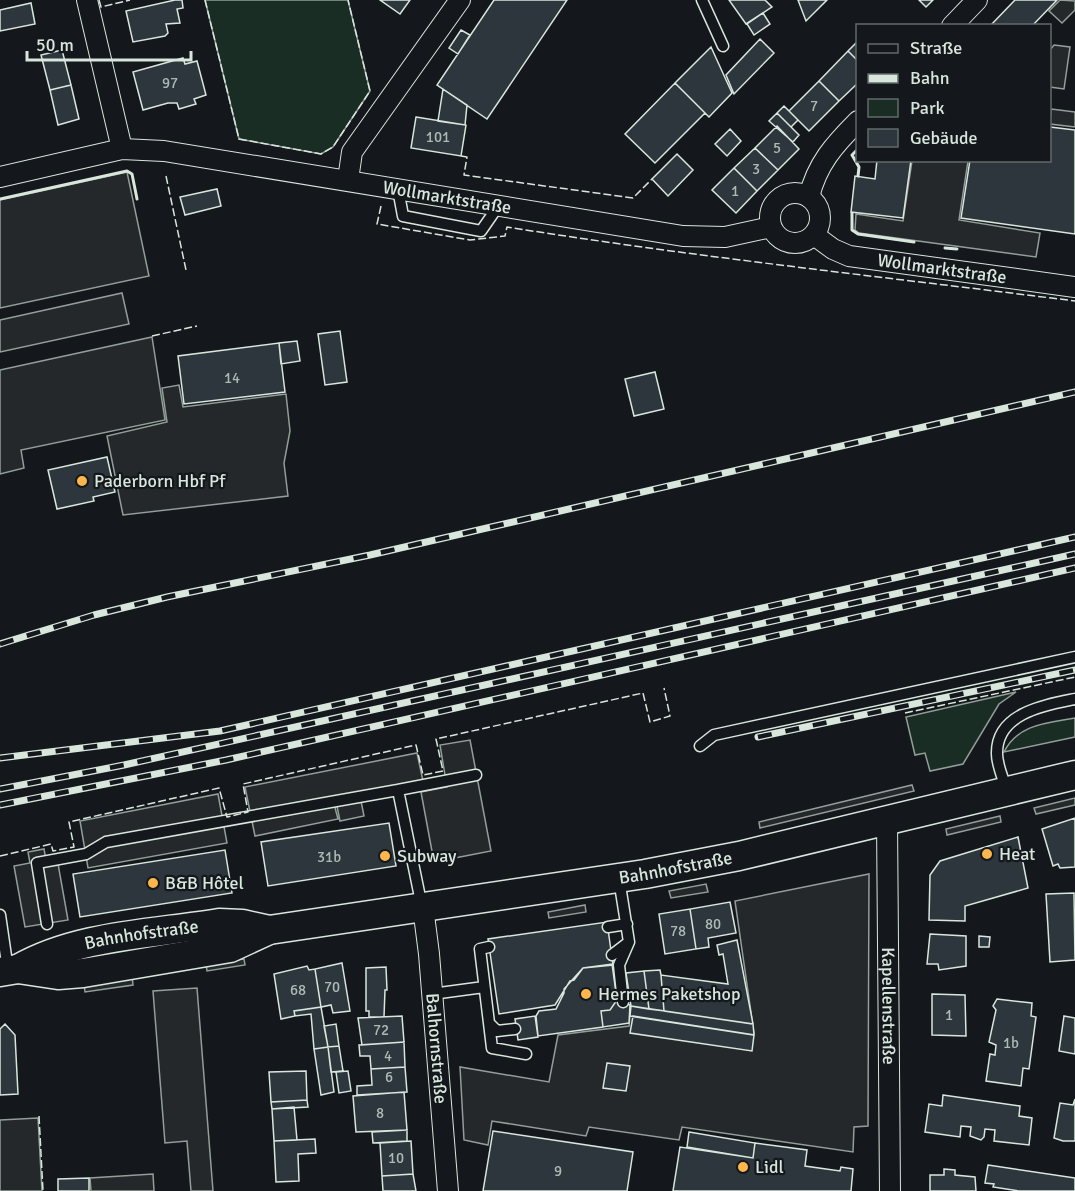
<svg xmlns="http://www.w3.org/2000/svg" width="1075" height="1191" font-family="Signika,sans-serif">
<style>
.green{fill:#1a2d24;stroke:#939e99;stroke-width:1.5}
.parking{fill:#24282b;stroke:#939e99;stroke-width:1.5}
.building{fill:#2c363c;stroke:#d8e6dc;stroke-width:1.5}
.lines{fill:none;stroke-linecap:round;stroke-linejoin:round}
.service-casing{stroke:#d8e6dc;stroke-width:13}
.minor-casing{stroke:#d8e6dc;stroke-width:22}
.secondary-casing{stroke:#d8e6dc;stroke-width:31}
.service{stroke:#14181c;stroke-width:10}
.minor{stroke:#14181c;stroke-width:20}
.secondary{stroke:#14181c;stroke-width:28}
.rail-casing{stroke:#d8e6dc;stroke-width:7}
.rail{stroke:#14181c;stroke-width:4.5;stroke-dasharray:14;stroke-linecap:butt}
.fence{stroke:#d8e6dc;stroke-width:1.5;stroke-dasharray:8 3;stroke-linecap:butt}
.wall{stroke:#d8e6dc;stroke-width:3}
.poi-dot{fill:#ffb74d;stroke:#14181c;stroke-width:2}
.labels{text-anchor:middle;stroke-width:4.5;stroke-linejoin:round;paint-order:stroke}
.number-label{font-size:15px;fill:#adbab4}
.street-label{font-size:18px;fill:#d8e6dc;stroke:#14181c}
.poi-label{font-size:18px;fill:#d8e6dc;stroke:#14181c;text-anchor:start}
</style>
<rect width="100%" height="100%" fill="#14181c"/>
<!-- green -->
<path class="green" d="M 205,0 L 348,0 L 370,91 L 333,147 L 321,154 L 239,139 Z
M 1016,692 L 999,704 L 963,764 L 930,771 L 925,753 L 915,755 L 906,717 Z
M 1075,718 L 1075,737 L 1004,752 C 1018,724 1047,723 1075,718 Z"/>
<!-- parking -->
<path class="parking" d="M 1060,0 L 1075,1 L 1075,10 L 1062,23 L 1049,11 Z
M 1054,45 L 1070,47 L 1064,89 L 1050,87 L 1050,50 Z
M 1051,109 L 1075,112 L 1075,127 L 1050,124 Z
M 968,161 L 959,220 L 1040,233 L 1036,257 L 859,233 L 855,230 L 856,214 L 903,221 L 912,161 Z
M 127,172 L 149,276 L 0,308 L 0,200 Z
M 122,293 L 129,324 L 0,352 L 0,320 Z
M 152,337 L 165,420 L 21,450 L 24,468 L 0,474 L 0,370 Z
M 179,385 L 183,407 L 286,394 L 290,431 L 284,463 L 288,496 L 123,515 L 107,436 L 167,422 L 162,388 Z
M 470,740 L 491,851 L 434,862 L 421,792 L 447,787 L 440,745 Z
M 417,753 L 423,781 L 333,800 L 338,819 L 255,836 L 245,787 Z
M 912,785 L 914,791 L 760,828 L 759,822 Z
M 218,794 L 227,843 L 88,868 L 80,821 Z
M 1075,798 L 1075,805 L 1036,814 L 1034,808 Z
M 361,801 L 364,816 L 340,821 L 337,806 Z
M 1000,816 L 1001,822 L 947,835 L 946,829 Z
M 44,849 L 46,860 L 57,858 L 68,920 L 25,927 L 14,866 L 30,863 L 28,852 Z
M 869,874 L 868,1126 L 854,1127 L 853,1152 L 682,1127 L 679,1140 L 589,1127 L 586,1136 L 492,1121 L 488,1145 L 464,1140 L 460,1067 L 549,1082 L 558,1035 L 629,1026 L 630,1016 L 754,1033 L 735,901 Z
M 706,884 L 708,892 L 671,898 L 669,891 Z
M 585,905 L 586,912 L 549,918 L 548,912 Z
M 244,959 L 245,965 L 207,971 L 206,964 Z
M 132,975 L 133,985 L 85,992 L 84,983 Z
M 197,988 L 213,1191 L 191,1191 L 187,1141 L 165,1143 L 153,991 Z
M 38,1118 L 42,1191 L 0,1191 L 0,1120 Z
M 153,1174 L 154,1191 L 91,1191 L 90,1178 Z"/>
<!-- building -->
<path class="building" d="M 175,0 L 182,0 L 183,8 L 177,9 L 180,23 L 166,24 L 168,33 L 165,36 L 133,42 L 126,11 Z
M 380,0 L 410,0 L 400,14 Z
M 494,0 L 567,0 L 487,119 L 437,85 Z
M 729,0 L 765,0 L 772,7 L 746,24 Z
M 798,0 L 827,0 L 806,21 Z
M 919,0 L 933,0 L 926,7 Z
M 1015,0 L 1057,0 L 1032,26 L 990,26 Z
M 31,3 L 35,24 L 0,31 L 0,10 Z
M 763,13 L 770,24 L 754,35 L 747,24 Z
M 461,30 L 470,35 L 458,54 L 449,48 Z
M 760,39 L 774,53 L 734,94 L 726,75 Z
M 858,41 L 858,61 L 848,51 Z
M 711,47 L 732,93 L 709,117 L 675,83 Z
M 62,50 L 71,85 L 50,90 L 41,55 Z
M 848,51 L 858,61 L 858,83 L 839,101 L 819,81 Z
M 183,58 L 185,64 L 197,61 L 206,95 L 194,99 L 196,104 L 179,109 L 177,103 L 168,103 L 143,110 L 133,72 Z
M 819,81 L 839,101 L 809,131 L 789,111 Z
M 675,83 L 705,113 L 655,163 L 625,134 Z
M 71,85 L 79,119 L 58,125 L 50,90 Z
M 443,89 L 467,105 L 465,125 L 438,121 Z
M 784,106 L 798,120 L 791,127 L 777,113 Z
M 777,113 L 799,135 L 793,142 L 769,121 Z
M 416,117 L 466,125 L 461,156 L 411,148 Z
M 777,126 L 799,149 L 778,170 L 755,148 Z
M 1050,127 L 1075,130 L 1075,234 L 961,218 L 970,160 L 1050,160 Z
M 730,129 L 741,141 L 727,156 L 715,144 Z
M 755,148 L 778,170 L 757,191 L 734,168 Z
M 677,154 L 693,170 L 668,196 L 652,179 Z
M 877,160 L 911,160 L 903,218 L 851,212 L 855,176 L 875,179 Z
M 734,168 L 757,191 L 736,213 L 712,190 Z
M 217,189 L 221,206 L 185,215 L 180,197 Z
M 340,331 L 347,382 L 325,385 L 318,334 Z
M 297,341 L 300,361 L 281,364 L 279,343 Z
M 279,343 L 285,392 L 184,404 L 178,356 Z
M 655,372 L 664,409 L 634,416 L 625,379 Z
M 107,457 L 115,492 L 93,497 L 94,501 L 57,509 L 48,470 Z
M 1075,818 L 1075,867 L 1060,868 L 1058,864 L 1053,866 L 1042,829 Z
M 389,823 L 396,866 L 268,886 L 261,842 Z
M 1018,837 L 1028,888 L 965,906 L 965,921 L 929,920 L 930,875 L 940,861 Z
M 225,850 L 232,893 L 80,917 L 73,874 Z
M 1074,893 L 1075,960 L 1050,962 L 1046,894 Z
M 730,902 L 736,933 L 708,938 L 709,947 L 696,949 L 690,909 Z
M 690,909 L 696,949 L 665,954 L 659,914 Z
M 607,922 L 613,965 L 583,968 L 574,980 L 570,981 L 555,1005 L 499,1014 L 488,939 Z
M 930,934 L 966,936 L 966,966 L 939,970 L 938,964 L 927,964 Z
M 979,936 L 990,937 L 989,947 L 979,947 Z
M 737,940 L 753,1024 L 664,1011 L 661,975 L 728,984 L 723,954 L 719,955 L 717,945 Z
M 342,963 L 350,1011 L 333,1013 L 331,1005 L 321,1007 L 315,969 Z
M 612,964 L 617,1000 L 610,1010 L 601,1011 L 603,1027 L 538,1036 L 536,1016 L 539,1011 L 556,1009 L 564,993 L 564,989 L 583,968 Z
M 307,966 L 309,970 L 315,969 L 321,1007 L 294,1011 L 295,1016 L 281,1019 L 274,974 Z
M 386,967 L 387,990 L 385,990 L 384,1017 L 369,1017 L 369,1011 L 366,1011 L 366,968 Z
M 660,970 L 661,975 L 664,1011 L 649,1009 L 644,971 Z
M 644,971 L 649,1009 L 631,1006 L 626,973 Z
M 932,994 L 965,995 L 966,1036 L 932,1035 Z
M 997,999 L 1032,1003 L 1031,1016 L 1036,1017 L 1029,1069 L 1023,1068 L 1021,1086 L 986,1081 L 990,1054 L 995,1055 L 996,1045 L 989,1042 L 996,1010 L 993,1006 Z
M 617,1000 L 630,1005 L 629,1023 L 603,1027 L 601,1011 L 610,1010 Z
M 631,1006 L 753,1024 L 754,1035 L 630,1016 Z
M 321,1007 L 328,1047 L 314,1049 L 311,1014 L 295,1016 L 294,1011 Z
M 402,1016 L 404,1042 L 362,1045 L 358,1018 Z
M 535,1016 L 538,1037 L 518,1040 L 515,1019 Z
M 633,1016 L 754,1035 L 752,1051 L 630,1033 Z
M 1064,1016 L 1075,1018 L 1075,1054 L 1059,1051 Z
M 5,1024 L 15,1035 L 18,1094 L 0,1095 L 0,1029 Z
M 336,1024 L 339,1046 L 328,1047 L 324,1026 Z
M 404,1042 L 405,1067 L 371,1069 L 370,1056 L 360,1056 L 359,1045 Z
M 339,1046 L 343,1071 L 331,1072 L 328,1047 Z
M 328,1047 L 334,1092 L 321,1095 L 314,1049 Z
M 607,1063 L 630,1066 L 626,1091 L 603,1088 Z
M 405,1067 L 407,1092 L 357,1095 L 357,1086 L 372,1085 L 371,1069 Z
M 306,1071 L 307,1100 L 271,1102 L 269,1072 Z
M 348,1071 L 351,1091 L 339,1093 L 336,1072 Z
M 404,1092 L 407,1130 L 356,1132 L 353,1096 Z
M 943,1095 L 1020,1106 L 1019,1116 L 1032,1118 L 1029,1145 L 994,1141 L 995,1130 L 985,1129 L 984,1137 L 981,1140 L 970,1136 L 971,1127 L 961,1126 L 960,1137 L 925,1132 L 929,1104 L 942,1106 Z
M 1075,1099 L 1075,1141 L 1063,1141 L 1054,1138 L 1060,1103 L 1073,1105 Z
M 307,1100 L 308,1107 L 272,1109 L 271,1102 Z
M 294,1107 L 297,1140 L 274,1141 L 272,1109 Z
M 407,1130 L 407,1141 L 373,1143 L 372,1132 Z
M 493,1131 L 633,1152 L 627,1191 L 483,1191 Z
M 689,1132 L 755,1143 L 753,1158 L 687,1147 Z
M 315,1139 L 316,1153 L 298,1154 L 299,1181 L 276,1182 L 274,1141 Z
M 411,1141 L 413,1174 L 382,1176 L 380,1143 Z
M 755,1143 L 807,1150 L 805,1166 L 840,1171 L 841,1167 L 853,1169 L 851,1191 L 673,1191 L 680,1147 L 753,1158 Z
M 988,1165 L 1075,1178 L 1075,1191 L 1019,1191 L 993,1187 L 994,1184 L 985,1183 Z
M 944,1169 L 955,1170 L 955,1175 L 975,1177 L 976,1191 L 930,1191 L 930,1175 L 944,1175 Z
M 413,1174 L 416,1191 L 383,1191 L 382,1176 Z
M 89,1178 L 89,1191 L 58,1191 L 58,1179 Z"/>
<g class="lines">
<defs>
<path id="service" d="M 702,0 L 723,46
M 398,189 L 403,216 L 481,231 L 499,205
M 700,746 L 714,735 L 1075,657
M 398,790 L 476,775
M 1007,791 C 1004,780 997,766 997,754 C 996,713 1045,705 1075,699
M 0,915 L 8,970
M 47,924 L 37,863 L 86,854 L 106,842 L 398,790 L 422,907
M 608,927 L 627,924
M 489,947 L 480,949 L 489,1023 L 497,1031 L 515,1029
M 612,955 L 629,942 L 619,879
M 432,994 L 484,987
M 623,1002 L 619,965 L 629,942
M 489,1023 L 492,1048 L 526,1054"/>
<g id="minor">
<path d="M 87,0 L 122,149"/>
<path d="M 952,26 L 977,0"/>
<path id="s1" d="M 0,177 L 122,149 L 164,151 L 683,236 L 725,237 L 771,227"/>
<path d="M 348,180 L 352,152 L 460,0"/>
<circle cx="795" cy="218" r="25"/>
<path d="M 809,197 C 817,164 834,145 858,121"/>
<path id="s2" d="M 814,235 L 833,249 L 849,256 L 1075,287"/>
<path id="s3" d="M 887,820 L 890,1191"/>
<path id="s4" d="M 423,907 L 429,954 L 448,1191"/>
</g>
<g id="secondary">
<path id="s5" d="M 18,969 C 77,935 152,934 219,923 L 242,924 L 269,930"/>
<path id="s6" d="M 0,972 L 18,969 L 58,975 L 83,973 L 230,948 L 269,930 L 645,874 L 739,856 L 1075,775"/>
</g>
</defs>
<!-- service casing -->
<use href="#service" class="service-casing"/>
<!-- minor casing -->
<use href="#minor" class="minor-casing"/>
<!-- secondary casing -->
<use href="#secondary" class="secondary-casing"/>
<!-- service -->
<use href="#service" class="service"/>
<!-- minor -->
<use href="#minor" class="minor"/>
<!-- secondary -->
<use href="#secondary" class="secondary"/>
<defs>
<path id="rail" d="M 0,644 L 94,615 L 167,597 L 370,555 L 1075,392
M 758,737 L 1075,670
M 0,758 L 220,731 L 1075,537
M 0,789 L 124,765 L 1075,554
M 0,805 L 226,760 L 1075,568"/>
</defs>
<!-- rail casing -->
<use href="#rail" class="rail-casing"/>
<!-- rail -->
<use href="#rail" class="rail"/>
<!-- fence -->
<path class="fence" d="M 99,0 L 101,7 L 130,0
M 205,0 L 239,139 L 321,154 L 333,147 L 370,91 L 348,0
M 461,156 L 467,157 L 464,175 L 633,198 L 652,179
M 166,176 L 186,270
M 381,206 L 377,224 L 470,240 L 505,236 L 507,227 C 695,257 885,277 1075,301
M 152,336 L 197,326
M 905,713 L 1075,677
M 0,856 L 51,844 L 53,851 L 74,847 L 69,822 L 219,788 L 227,817 L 248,812 L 243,784 L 416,745 L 423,775 L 443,771 L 436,739 L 643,693 L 650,722 L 670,716 L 664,688
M 39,1116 L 43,1191"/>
<!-- wall -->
<path class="wall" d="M 858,149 L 852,155 L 859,167 L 858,176
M 0,199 L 127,171 L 132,174 L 137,199
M 852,213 L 852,230 L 858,234 L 914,242
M 945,248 L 957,249"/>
</g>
<!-- markers -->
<g class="poi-dot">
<circle cx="82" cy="481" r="6"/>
<circle cx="987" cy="854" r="6"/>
<circle cx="385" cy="856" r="6"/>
<circle cx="153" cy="883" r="6"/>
<circle cx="586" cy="994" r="6"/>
<circle cx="743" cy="1167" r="6"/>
</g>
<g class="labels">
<!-- number labels -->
<g class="number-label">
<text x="170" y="88">97</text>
<text x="814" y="111">7</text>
<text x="438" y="142">101</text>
<text x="777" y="153">5</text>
<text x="756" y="174">3</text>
<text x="735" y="196">1</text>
<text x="232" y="383">14</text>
<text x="329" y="862">31b</text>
<text x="713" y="929">80</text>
<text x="678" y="936">78</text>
<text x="332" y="992">70</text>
<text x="298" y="995">68</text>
<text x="949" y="1020">1</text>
<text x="381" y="1035">72</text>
<text x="1011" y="1048">1b</text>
<text x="388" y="1061">4</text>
<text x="389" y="1082">6</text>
<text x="380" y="1118">8</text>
<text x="396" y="1163">10</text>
<text x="558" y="1176">9</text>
</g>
<!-- street labels -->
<g class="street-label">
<text dy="6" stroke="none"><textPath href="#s1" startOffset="454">Wollmarktstraße</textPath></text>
<text dy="6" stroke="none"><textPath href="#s2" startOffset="135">Wollmarktstraße</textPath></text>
<text dy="6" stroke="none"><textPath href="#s6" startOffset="687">Bahnhofstraße</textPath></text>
<text dy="6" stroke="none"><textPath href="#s5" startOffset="129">Bahnhofstraße</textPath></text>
<text dy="6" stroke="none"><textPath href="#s3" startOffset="186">Kapellenstraße</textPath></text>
<text dy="6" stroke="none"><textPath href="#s4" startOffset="142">Balhornstraße</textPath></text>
</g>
<!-- poi labels -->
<g class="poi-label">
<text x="94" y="487">Paderborn Hbf Pf</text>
<text x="999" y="860">Heat</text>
<text x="397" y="862">Subway</text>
<text x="165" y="889">B&amp;B Hôtel</text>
<text x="598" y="1000">Hermes Paketshop</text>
<text x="755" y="1173">Lidl</text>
</g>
</g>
<!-- legend -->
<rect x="856" y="24" width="195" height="138" fill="#14181c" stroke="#626a69" stroke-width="1.5"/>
<rect x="868" y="44" width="30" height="9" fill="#14181c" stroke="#626a69" stroke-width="1.5"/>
<text x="910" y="54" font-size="18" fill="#d8e6dc">Straße</text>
<rect x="868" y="74" width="30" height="9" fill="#d8e6dc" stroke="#626a69" stroke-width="1.5"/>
<text x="910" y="84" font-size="18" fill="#d8e6dc">Bahn</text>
<rect x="868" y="99" width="30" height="18" fill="#1a2d24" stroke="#626a69" stroke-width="1.5"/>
<text x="910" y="114" font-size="18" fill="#d8e6dc">Park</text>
<rect x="868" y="129" width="30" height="18" fill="#2c363c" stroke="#626a69" stroke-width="1.5"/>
<text x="910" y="144" font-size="18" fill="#d8e6dc">Gebäude</text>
<!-- scale -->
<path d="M27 51v9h164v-9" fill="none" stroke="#d8e6dc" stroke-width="3"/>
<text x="36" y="51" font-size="18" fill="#d8e6dc" stroke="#14181c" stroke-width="4.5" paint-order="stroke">50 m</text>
</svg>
